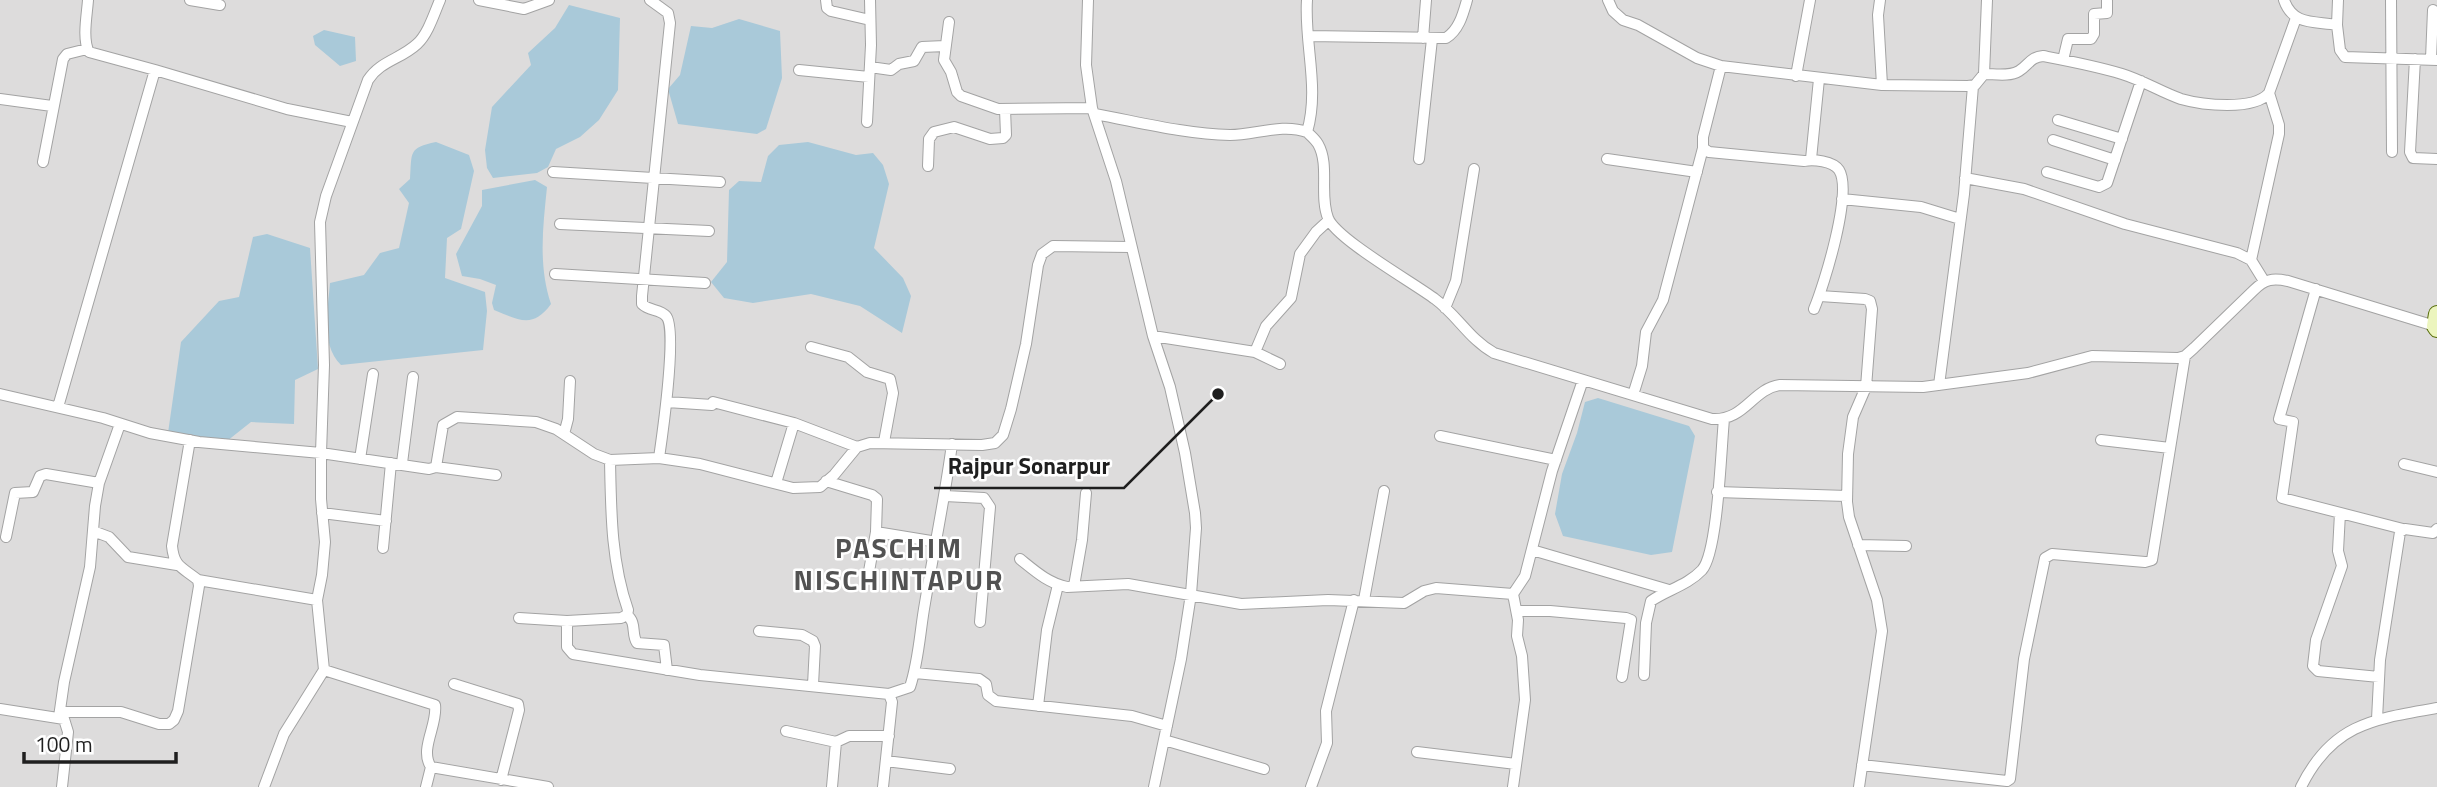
<svg xmlns="http://www.w3.org/2000/svg" width="2437" height="787" font-family="'Titillium Web',sans-serif">
<style>
.residential{fill:#dddcdc}
.water{fill:#a9c9d9}
.lines{fill:none;stroke-linecap:round;stroke-linejoin:round}
.street-casing{stroke:#a3a3a3;stroke-width:12}
.secondary-casing{stroke:#596f0d;stroke-width:18}
.street{stroke:#fff;stroke-width:10}
.secondary{stroke:#ecf5be;stroke-width:16}
.labels{text-anchor:middle;stroke-width:5;stroke-linejoin:round;paint-order:stroke}
.district-label{font-size:28px;font-weight:bold;letter-spacing:2px;fill:#525252;stroke:#fff}
.leader{fill:none;stroke:#1f1f1f;stroke-width:2.5}
.callout-dot{fill:#1f1f1f;stroke:#fff;stroke-width:2.5}
.callout-label{font-size:23px;text-anchor:middle;font-weight:bold;fill:#1f1f1f;stroke:#fff;stroke-width:5;stroke-linejoin:round;paint-order:stroke}
</style>
<rect width="100%" height="100%" fill="#efede6"/>
<!-- residential -->
<path class="residential" d="M 0,0 L 2437,0 L 2437,787 L 0,787 Z"/>
<!-- water -->
<path class="water" d="M 569,5 L 620,18 L 618,90 L 599,120 L 580,137 L 556,149 L 548,167 L 537,173 L 493,178 L 487,168 L 485,150 L 492,107 L 531,65 L 528,53 L 555,28 Z
M 739,19 L 780,31 L 782,78 L 766,129 L 757,134 L 678,124 L 668,89 L 680,75 L 691,26 L 712,28 Z
M 324,30 L 355,37 L 356,61 L 340,66 L 315,45 L 313,36 Z
M 436,142 L 469,155 L 474,171 L 461,229 L 447,238 L 445,278 L 485,292 L 487,311 L 483,350 L 341,365 C 320,344 328,310 330,283 L 364,275 L 380,253 L 399,248 L 409,203 L 399,189 L 410,179 C 412,152 408,148 436,142 Z
M 808,142 L 856,155 L 873,153 L 883,165 L 889,184 L 874,248 L 903,278 L 911,296 L 902,333 L 860,306 L 811,294 L 753,303 L 724,298 L 711,282 L 727,262 L 729,190 L 739,181 L 761,182 L 768,156 L 779,145 Z
M 535,180 L 547,187 C 543,227 538,265 551,304 C 533,329 519,320 494,310 L 492,303 L 496,285 L 480,279 L 462,276 L 456,254 L 482,206 L 482,190 Z
M 267,234 L 310,248 L 318,369 L 295,380 L 294,424 L 251,422 L 227,441 L 168,433 L 181,342 L 219,301 L 239,297 L 253,237 Z
M 1598,398 L 1689,426 L 1695,436 L 1672,552 L 1651,555 L 1563,536 L 1555,514 L 1562,474 L 1577,433 L 1585,402 Z"/>
<g class="lines">
<defs>
<path id="street" d="M 88,0 C 87,15 82,39 89,52 L 155,70
M 190,0 L 220,5
M 479,0 L 524,9 L 549,0
M 650,0 L 668,13 L 670,23 L 642,296 L 642,304 C 649,311 660,309 666,316 C 678,328 662,437 659,458 L 700,464 L 793,488 L 820,487 L 834,475 L 857,447 L 870,443 L 982,445 L 995,443 L 1003,435 L 1011,409 L 1026,344 L 1038,265 L 1042,254 L 1053,246 L 1130,247
M 826,0 L 827,8 L 831,11 L 870,20
M 1088,0 L 1086,65 L 1092,108 L 1116,181 L 1153,336 L 1170,387 L 1185,453 L 1195,513 L 1196,528 L 1191,594 L 1181,659 L 1154,787
M 1307,0 C 1304,44 1320,88 1307,132
M 1608,0 L 1613,11 L 1623,20 L 1638,25 L 1697,58 L 1721,66 L 1882,85 L 1968,86 L 1975,85 L 1984,74 L 1987,0
M 1880,0 L 1878,15 L 1882,85
M 2284,0 C 2293,26 2315,21 2337,25 L 2340,50 L 2345,57 L 2437,60
M 2391,0 L 2392,152
M 949,22 L 944,60 L 951,72 L 957,92 L 961,96 L 998,109 L 1092,108
M 2337,25 L 2338,0
M 1308,36 L 1446,38 C 1459,30 1463,14 1467,0
M 1423,38 L 1426,0
M 2415,59 L 2410,152 L 2413,158 L 2437,159
M 2431,59 L 2433,10
M 2063,60 L 2068,39 L 2091,39 L 2094,34 L 2094,14 L 2107,13 L 2107,1
M 1721,66 L 1703,137 L 1703,148 L 1709,152 L 1804,161 C 1813,159 1833,161 1839,170 C 1853,192 1824,285 1814,309
M 870,67 L 891,70 L 899,64 L 914,61 L 922,47 L 945,46
M 799,70 L 869,77
M 1984,74 C 1995,74 2009,77 2019,71 C 2029,65 2030,57 2043,56 C 2069,61 2096,66 2122,74 C 2142,80 2161,92 2181,99 C 2202,105 2254,111 2269,93 L 2296,18
M 1796,76 L 1810,0
M 0,99 L 52,106
M 1095,114 C 1139,122 1185,134 1230,135 C 1255,135 1282,123 1307,132 C 1310,135 1315,139 1318,144 C 1330,165 1319,195 1328,218 C 1336,239 1414,283 1435,299 C 1457,315 1470,340 1494,353 L 1712,419 C 1745,421 1752,389 1780,385 L 1923,387 L 2028,373 L 2092,356 L 2178,358 L 2185,356 L 2194,348 L 2254,290 C 2265,279 2273,278 2288,281 L 2435,326
M 2058,120 L 2122,139
M 867,122 L 871,45 L 870,0
M 2053,140 L 2115,160
M 1419,159 L 1432,39
M 1607,159 L 1697,172
M 1811,159 L 1819,79
M 43,162 L 63,59 L 67,54 L 87,49
M 928,166 L 929,139 L 934,132 L 954,127 L 990,139 L 1003,138 L 1006,135 L 1005,109
M 553,172 L 720,182
M 2047,172 L 2099,187 L 2107,183 L 2141,81
M 1965,178 L 2024,189 L 2125,224 L 2237,253 L 2251,260 L 2264,281
M 1842,199 L 1921,207 L 1960,219
M 560,224 L 709,231
M 2251,260 L 2279,134 L 2279,125 L 2269,93
M 555,274 L 705,283
M 2316,289 L 2279,419 L 2293,422 L 2282,498 L 2403,529
M 1820,296 L 1865,299 L 1870,301 L 1872,309 L 1866,387 L 1853,417 L 1848,454 L 1847,502 L 1849,517 L 1877,600 L 1882,631 L 1859,787
M 1445,308 L 1456,281 L 1474,169
M 1153,336 L 1255,352 L 1280,364
M 811,347 L 848,357 L 867,372 L 890,379 L 893,393 L 884,442
M 1255,352 L 1266,326 L 1291,298 L 1300,254 L 1316,232 L 1329,220
M 1939,385 L 1964,194 L 1973,86
M 0,394 L 103,418 L 150,433 L 199,442 L 321,453 L 324,365 L 320,222 L 326,196 L 368,80 C 380,61 401,59 417,44 C 428,34 434,14 440,0
M 1633,395 L 1642,366 L 1646,332 L 1663,300 L 1703,148
M 667,402 L 712,405
M 713,402 L 794,423 L 857,447
M 58,407 L 155,70 L 287,109 L 352,122
M 564,434 L 568,419 L 570,381
M 1440,436 L 1556,460
M 2101,440 L 2170,448
M 360,459 L 373,374
M 402,463 L 413,377
M 2404,464 L 2437,472
M 436,467 L 496,475
M 826,481 L 872,495 L 877,499 L 876,532 L 868,577
M 776,483 L 794,423
M 1717,492 L 1847,496
M 945,496 L 984,498 L 990,507 L 980,622
M 322,513 L 386,521
M 2340,513 L 2338,551 L 2342,566 L 2316,640 L 2313,666 L 2318,671 L 2379,677
M 93,531 L 109,537 L 128,557 L 177,565
M 876,532 L 937,542
M 6,537 L 15,493 L 33,492 L 40,476 L 46,474 L 99,483
M 1858,545 L 1906,546
M 383,548 L 391,463
M 1532,550 L 1669,590
M 1020,559 C 1035,571 1048,583 1067,587 L 1128,584 L 1241,604 L 1328,600 L 1404,603 L 1424,591 L 1436,588 L 1513,594 L 1525,576 L 1552,471 L 1583,380
M 198,580 L 317,600
M 1074,586 L 1082,540 L 1086,493
M 1364,600 L 1384,491
M 1517,611 L 1550,611 L 1626,618 L 1631,620 L 1622,677
M 627,615 C 637,623 631,634 637,643 L 664,645 L 667,670
M 519,618 L 567,621 L 621,618 L 627,615 L 628,610 C 611,562 611,510 610,460
M 567,621 L 567,647 L 573,654 L 700,675 L 889,694 L 892,702 L 883,787
M 759,631 L 802,635 L 813,641 L 815,646 L 813,685
M 324,670 L 435,705 C 438,725 419,749 431,767 L 548,787
M 915,673 L 979,679 L 986,684 L 988,695 L 996,701 L 1132,716 L 1167,726
M 1644,675 L 1646,623 L 1651,601 C 1667,590 1688,585 1702,570 C 1718,552 1721,449 1724,419
M 454,684 L 518,704 L 519,710 L 501,780
M 889,694 L 910,687 C 919,660 920,630 925,603 C 934,549 945,497 952,444
M 1038,706 L 1047,630 L 1058,585
M 0,709 L 64,719 L 68,732 L 62,787
M 60,712 L 121,712 L 159,724 L 169,724 L 174,720 L 178,711 L 199,586 L 198,580 C 182,567 174,567 172,546 L 190,440
M 59,717 L 64,682 L 90,567 L 95,506 L 99,483 L 120,424
M 2377,719 L 2380,660 L 2400,532 L 2405,529 L 2433,533 L 2437,529
M 786,731 L 836,742 L 832,787
M 1164,740 L 1264,769
M 836,742 L 849,736 L 889,736
M 1417,752 L 1516,764
M 886,761 L 950,769
M 1862,765 L 2007,781 L 2010,779 L 2024,659 L 2045,558 L 2052,554 L 2145,562 L 2152,560 L 2185,356
M 264,787 L 284,734 L 324,670 L 317,600 L 322,575 L 325,542 L 321,499 L 321,453 L 429,469 L 436,467 L 443,425 L 457,417 L 536,422 L 556,429 L 594,454 L 610,460 L 659,458
M 426,787 L 431,767
M 1311,787 L 1327,743 L 1326,711 L 1354,600
M 1513,787 L 1525,700 L 1522,656 L 1517,636 L 1518,620 L 1513,594
M 2301,787 C 2332,724 2373,719 2437,708"/>
<path id="secondary" d="M 2437,314 L 2435,326 L 2437,329"/>
</defs>
<!-- street casing -->
<use href="#street" class="street-casing"/>
<!-- secondary casing -->
<use href="#secondary" class="secondary-casing"/>
<!-- street -->
<use href="#street" class="street"/>
<!-- secondary -->
<use href="#secondary" class="secondary"/>
</g>
<g class="labels">
<!-- district labels -->
<g class="district-label">
<text x="899" y="558">PASCHIM<tspan x="899" dy="32">NISCHINTAPUR</tspan></text>
</g>
</g>
<!-- callouts -->
<path class="leader" d="M1218 394L1124 488H934"/>
<circle class="callout-dot" cx="1218" cy="394" r="7"/>
<g class="callout-label">
<text x="1029" y="474">Rajpur Sonarpur</text>
</g>
<!-- scale -->
<path d="M24 752v10h152v-10" fill="none" stroke="#1f1f1f" stroke-width="3.5"/>
<text x="35" y="752" font-size="21" fill="#1f1f1f" stroke="#ffffff" stroke-width="5" paint-order="stroke">100 m</text>
</svg>
